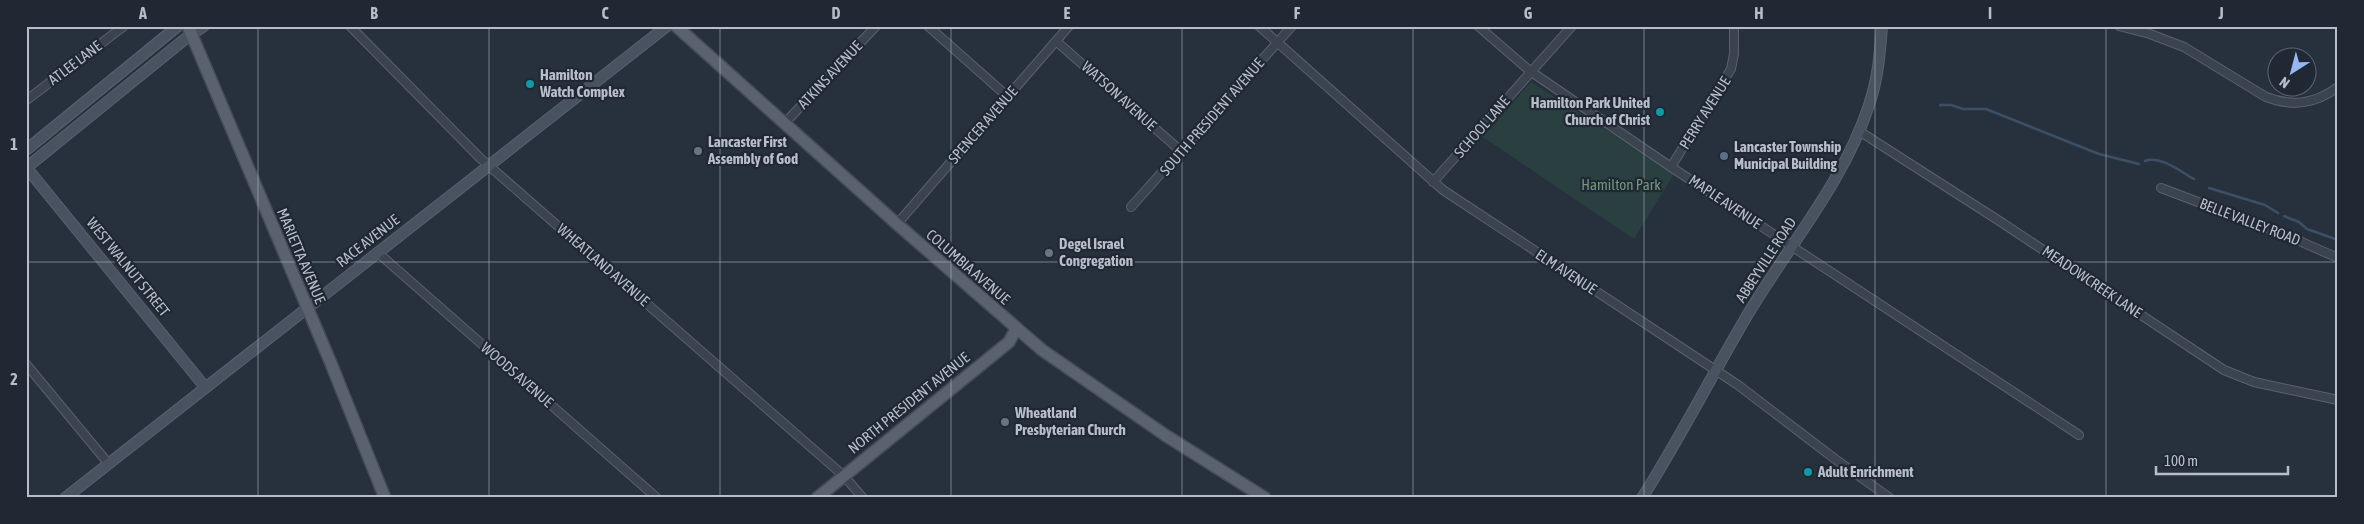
<svg xmlns="http://www.w3.org/2000/svg" width="2364" height="524" font-family="'Asap Condensed',sans-serif">
<style>
.green{fill:#2a3f40}
.lines{fill:none;stroke-linecap:round;stroke-linejoin:round}
.stream{stroke:#3e4f65;stroke-width:2.5}
.street-casing{stroke:#59616c;stroke-width:10}
.secondary-casing{stroke:#59616c;stroke-width:12}
.primary-casing{stroke:#444c57;stroke-width:14}
.street{stroke:#3b434e;stroke-width:8}
.secondary{stroke:#495261;stroke-width:10}
.primary{stroke:#59626e;stroke-width:11}
.grid{fill:none;stroke:#b7bec9;stroke-width:1;stroke-opacity:0.55}
.culture-dot{fill:#0f9aa8;stroke:#202833;stroke-width:2}
.worship-dot{fill:#6b7280;stroke:#202833;stroke-width:2}
.service-dot{fill:#5c6f8a;stroke:#202833;stroke-width:2}
.labels{text-anchor:middle;stroke-width:4.5;stroke-linejoin:round;paint-order:stroke}
.street-label{font-size:15px;fill:#b7bec9;stroke:#202833}
.poi-label{font-size:15px;font-weight:bold;fill:#b7bec9;stroke:#202833;text-anchor:start}
.park-label{font-size:15px;fill:#709878;stroke:#202833}
.neatline{fill:none;stroke:#b7bec9;stroke-width:2}
.grid-label{font-size:16px;text-anchor:middle;font-weight:bold;fill:#b7bec9}
</style>
<rect width="100%" height="100%" fill="#27313e"/>
<!-- green -->
<path class="green" d="M 1531,82 L 1674,174 L 1634,239 L 1483,137 Z"/>
<g class="lines">
<!-- stream -->
<path class="stream" d="M 1940,105 L 1951,105 L 1963,109 L 1986,109 L 2099,154 L 2139,164
M 2145,161 C 2161,155 2181,172 2194,179
M 2209,188 L 2265,205 L 2278,213
M 2284,216 L 2299,222 L 2307,229 L 2338,240"/>
<defs>
<path id="street" d="M 350,26 L 480,158 L 844,476 L 863,498
M 928,26 L 1008,97
M 1259,26 L 1443,190 L 1738,385 L 1835,459 L 1890,498
M 1478,26 L 1530,71 L 1671,167 L 2079,435
M 2119,26 L 2150,34 L 2184,47 L 2266,97 C 2293,107 2315,104 2338,87
M 1056,41 L 1182,152
M 26,97 L 28,99 L 124,26
M 785,123 L 876,26
M 1859,131 L 2001,222 L 2224,370 L 2254,382 L 2338,400
M 1671,167 L 1731,69 L 1734,54 L 1734,26
M 1433,182 L 1572,26
M 2161,188 L 2288,236 L 2338,258
M 1131,207 L 1292,26
M 897,224 L 1069,26
M 377,252 L 657,498
M 26,364 L 108,463"/>
<path id="secondary" d="M 26,150 L 178,26
M 26,167 L 205,387
M 26,168 L 185,39 L 204,26
M 65,498 L 667,26
M 1642,498 C 1680,438 1712,375 1748,314 C 1789,245 1844,182 1869,105 C 1878,79 1880,53 1882,26"/>
<path id="primary" d="M 188,26 L 330,361 L 385,498
M 676,26 L 897,224 L 1042,350 L 1165,435 L 1265,498
M 817,498 L 1009,342 L 1016,329"/>
</defs>
<!-- street casing -->
<use href="#street" class="street-casing"/>
<!-- secondary casing -->
<use href="#secondary" class="secondary-casing"/>
<!-- primary casing -->
<use href="#primary" class="primary-casing"/>
<!-- street -->
<use href="#street" class="street"/>
<!-- secondary -->
<use href="#secondary" class="secondary"/>
<!-- primary -->
<use href="#primary" class="primary"/>
</g>
<!-- grid -->
<path class="grid" d="M 258,26 L 258,498M 489,26 L 489,498M 720,26 L 720,498M 951,26 L 951,498M 1182,26 L 1182,498M 1413,26 L 1413,498M 1644,26 L 1644,498M 1875,26 L 1875,498M 2106,26 L 2106,498M 26,262 L 2338,262"/>
<!-- markers -->
<g class="culture-dot">
<circle cx="530" cy="84" r="5"/>
<circle cx="1660" cy="112" r="5"/>
<circle cx="1808" cy="472" r="5"/>
</g>
<g class="worship-dot">
<circle cx="698" cy="151" r="5"/>
<circle cx="1049" cy="253" r="5"/>
<circle cx="1005" cy="422" r="5"/>
</g>
<circle class="service-dot" cx="1724" cy="156" r="5"/>
<g class="labels">
<!-- street labels -->
<g class="street-label">
<text transform="translate(75 63) rotate(-37)" y="5">ATLEE LANE</text>
<text transform="translate(830 75) rotate(-47)" y="5">ATKINS AVENUE</text>
<text transform="translate(1119 96) rotate(42)" y="5">WATSON AVENUE</text>
<text transform="translate(1705 113) rotate(-58)" y="5">PERRY AVENUE</text>
<text transform="translate(1212 117) rotate(-49)" y="5">SOUTH PRESIDENT AVENUE</text>
<text transform="translate(983 125) rotate(-49)" y="5">SPENCER AVENUE</text>
<text transform="translate(1482 127) rotate(-49)" y="5">SCHOOL LANE</text>
<text transform="translate(1725 202) rotate(34)" y="5">MAPLE AVENUE</text>
<text transform="translate(2250 222) rotate(21)" y="5">BELLE VALLEY ROAD</text>
<text transform="translate(368 241) rotate(-38)" y="5">RACE AVENUE</text>
<text transform="translate(301 256) rotate(67)" y="5">MARIETTA AVENUE</text>
<text transform="translate(1766 260) rotate(-57)" y="5">ABBEYVILLE ROAD</text>
<text transform="translate(603 265) rotate(41)" y="5">WHEATLAND AVENUE</text>
<text transform="translate(128 267) rotate(51)" y="5">WEST WALNUT STREET</text>
<text transform="translate(968 267) rotate(41)" y="5">COLUMBIA AVENUE</text>
<text transform="translate(1566 272) rotate(33)" y="5">ELM AVENUE</text>
<text transform="translate(2092 282) rotate(34)" y="5">MEADOWCREEK LANE</text>
<text transform="translate(517 375) rotate(41)" y="5">WOODS AVENUE</text>
<text transform="translate(909 403) rotate(-39)" y="5">NORTH PRESIDENT AVENUE</text>
</g>
<!-- poi labels -->
<g class="poi-label">
<text x="540" y="80">Hamilton<tspan x="540" dy="17">Watch Complex</tspan></text>
<text x="1650" y="108" text-anchor="end">Hamilton Park United<tspan x="1650" dy="17">Church of Christ</tspan></text>
<text x="708" y="147">Lancaster First<tspan x="708" dy="17">Assembly of God</tspan></text>
<text x="1734" y="152">Lancaster Township<tspan x="1734" dy="17">Municipal Building</tspan></text>
<text x="1059" y="249">Degel Israel<tspan x="1059" dy="17">Congregation</tspan></text>
<text x="1015" y="418">Wheatland<tspan x="1015" dy="17">Presbyterian Church</tspan></text>
<text x="1818" y="477">Adult Enrichment</text>
</g>
<!-- park labels -->
<g class="park-label">
<text x="1621" y="190">Hamilton Park</text>
</g>
</g>
<!-- border -->
<rect width="2364" height="524" fill="none" stroke="#202833" stroke-width="55"/>
<!-- north arrow -->
<g transform="translate(2292 72) rotate(216)"><circle r="24" fill="#202833" stroke="#5c646f"/>
<path d="M0-4L9 19L0 12L-9 19Z" fill="#94b9f1"/>
<text y="-8" font-size="14" font-weight="bold" text-anchor="middle" fill="#b7bec9">N</text>
</g>
<!-- scale -->
<path d="M2156 466v8h132v-8" fill="none" stroke="#b7bec9" stroke-width="2.5"/>
<text x="2164" y="466" font-size="15" fill="#b7bec9" stroke="#202833" stroke-width="4" paint-order="stroke">100 m</text>
<rect x="28" y="28" width="2308" height="468" class="neatline"/>
<g class="grid-label">
<text x="143" y="19">A</text>
<text x="374" y="19">B</text>
<text x="605" y="19">C</text>
<text x="836" y="19">D</text>
<text x="1067" y="19">E</text>
<text x="1297" y="19">F</text>
<text x="1528" y="19">G</text>
<text x="1759" y="19">H</text>
<text x="1990" y="19">I</text>
<text x="2221" y="19">J</text>
<text x="14" y="150">1</text>
<text x="14" y="385">2</text>
</g>
</svg>
